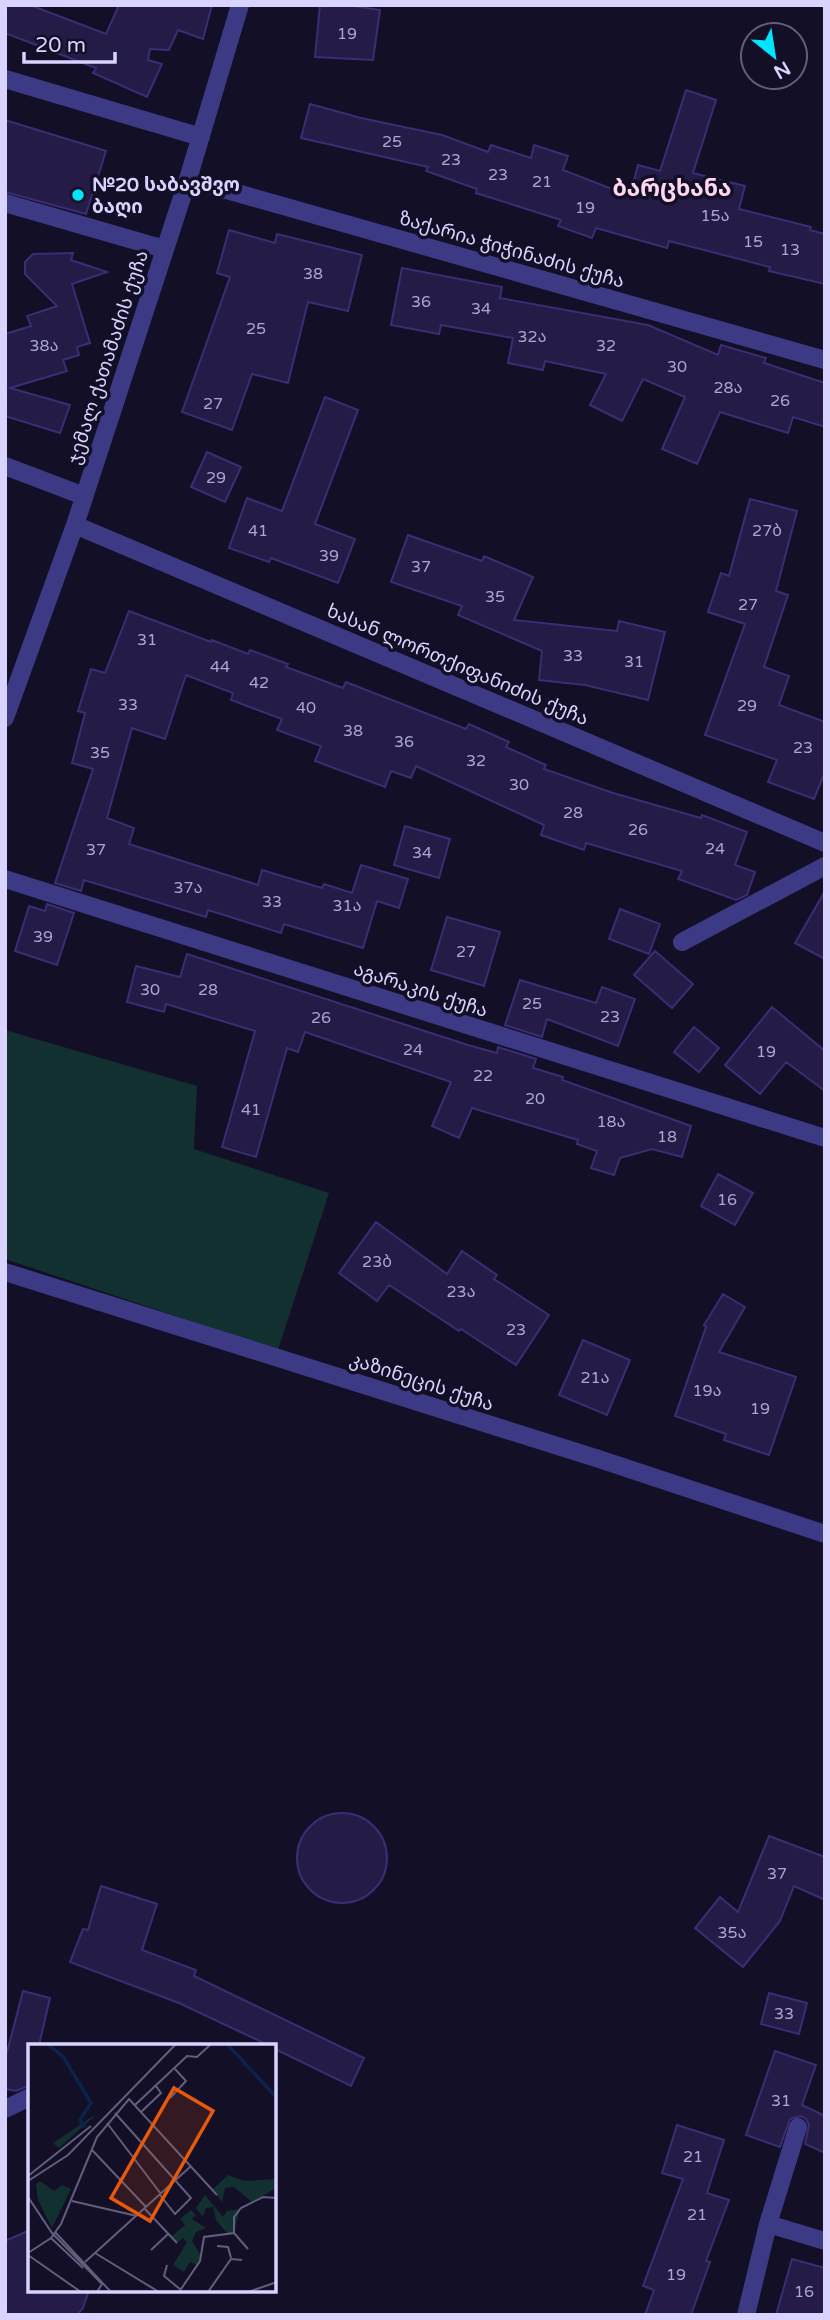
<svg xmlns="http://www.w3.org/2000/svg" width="830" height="2320" font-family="'Varela Round','Noto Sans Georgian',sans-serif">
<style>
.green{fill:#12302f}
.building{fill:#241b47;stroke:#3b2d73;stroke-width:2}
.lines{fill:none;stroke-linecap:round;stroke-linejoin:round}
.minor{stroke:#3d3a85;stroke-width:18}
.poi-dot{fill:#00e5ff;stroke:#130f26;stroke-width:2.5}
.labels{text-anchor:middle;stroke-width:7;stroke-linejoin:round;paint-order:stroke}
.number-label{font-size:16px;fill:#aca6d1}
.poi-label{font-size:19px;font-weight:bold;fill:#d9d4ff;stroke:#130f26;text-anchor:start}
.street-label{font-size:19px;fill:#d9d4ff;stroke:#130f26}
.quarter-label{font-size:23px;font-weight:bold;fill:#ffd6f0;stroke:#130f26}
.inset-river{fill:none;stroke:#0c2248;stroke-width:3.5}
.inset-road{fill:none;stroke:#625e7d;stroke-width:2}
.view{fill:#e8590c;fill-opacity:0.15;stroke:#e8590c;stroke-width:3.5}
.inset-edge{fill:none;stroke:#d9d4ff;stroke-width:3.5}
</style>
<rect width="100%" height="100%" fill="#130f26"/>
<!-- green -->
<path class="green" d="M 5,1030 L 197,1086 L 194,1149 L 329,1193 L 278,1350 L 5,1259 Z"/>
<!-- building -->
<path class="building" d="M 5,5 L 30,5 L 106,34 L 119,5 L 212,5 L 203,39 L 178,30 L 169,50 L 150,49 L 148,60 L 162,64 L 147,97 L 93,73 L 96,68 L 5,33 Z
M 320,5 L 347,5 L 380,10 L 373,60 L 315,57 Z
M 686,90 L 716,100 L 693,173 L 745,186 L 739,209 L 811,227 L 810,230 L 825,234 L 825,284 L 769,271 L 770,267 L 669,241 L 667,248 L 596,228 L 592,238 L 558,226 L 561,220 L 476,193 L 477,189 L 426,171 L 428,167 L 301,138 L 310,104 L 361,118 L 442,135 L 488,152 L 491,145 L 531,158 L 534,145 L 568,156 L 563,170 L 630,196 L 638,165 L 660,171 Z
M 5,120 L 106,151 L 86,214 L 5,192 Z
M 229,230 L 275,243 L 277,234 L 362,255 L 348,311 L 308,302 L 288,383 L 252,374 L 232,430 L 182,412 L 230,277 L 217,273 Z
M 73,253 L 71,260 L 107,272 L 72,284 L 90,343 L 77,347 L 79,355 L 63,360 L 67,371 L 10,388 L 70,405 L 60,433 L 5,416 L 5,334 L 31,326 L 27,316 L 57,306 L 25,274 L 25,262 L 33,254 Z
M 402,268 L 502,287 L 500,298 L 648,325 L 718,355 L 721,345 L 766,358 L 764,363 L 825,383 L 825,427 L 793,417 L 788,433 L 720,412 L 697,464 L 662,449 L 685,397 L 643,379 L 622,421 L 590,405 L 606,374 L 545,361 L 543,370 L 508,363 L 513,338 L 441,325 L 439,334 L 391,325 Z
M 325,397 L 358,410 L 315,524 L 355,539 L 338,583 L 271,558 L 269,562 L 229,548 L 247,498 L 282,511 Z
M 207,452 L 241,467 L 225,502 L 191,487 Z
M 750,499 L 797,511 L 776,591 L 788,595 L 764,667 L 789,676 L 779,705 L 825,722 L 825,772 L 814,799 L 768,782 L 777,760 L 705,735 L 745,624 L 708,612 L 721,573 L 729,576 Z
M 408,535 L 482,561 L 484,556 L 533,577 L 514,620 L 617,631 L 619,621 L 665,632 L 648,700 L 585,685 L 539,680 L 542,651 L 458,615 L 462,606 L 391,582 Z
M 129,611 L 211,642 L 212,640 L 248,654 L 250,650 L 288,664 L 286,667 L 343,688 L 346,682 L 466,729 L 469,724 L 509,742 L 506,747 L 546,765 L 544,769 L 613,793 L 701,818 L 702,815 L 747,832 L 735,865 L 755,872 L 747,895 L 736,900 L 678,879 L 682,871 L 586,843 L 584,850 L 541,835 L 544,825 L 416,766 L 411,778 L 391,771 L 385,787 L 315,761 L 321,746 L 277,730 L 282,719 L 231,700 L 233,693 L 186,675 L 165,739 L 132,728 L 107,818 L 134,828 L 129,844 L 258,885 L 262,870 L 322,888 L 324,884 L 352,893 L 361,865 L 408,879 L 399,908 L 377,901 L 363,948 L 284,924 L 281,933 L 208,910 L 206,917 L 84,880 L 81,891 L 55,883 L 93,769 L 72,763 L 85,713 L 78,711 L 91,669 L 105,673 Z
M 405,826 L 450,839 L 439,878 L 394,865 Z
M 825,891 L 825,959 L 795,943 Z
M 47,904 L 74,913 L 57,965 L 15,951 L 29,906 L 45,911 Z
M 620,909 L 660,924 L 649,954 L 609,939 Z
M 447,917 L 500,932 L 484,986 L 431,970 Z
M 655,951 L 693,984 L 672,1008 L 634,975 Z
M 187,954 L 468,1045 L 497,1053 L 498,1047 L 536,1059 L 533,1068 L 563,1077 L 562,1080 L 691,1126 L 682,1157 L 652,1149 L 620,1158 L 614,1175 L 591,1168 L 597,1151 L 577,1144 L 578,1140 L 472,1108 L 459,1138 L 432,1126 L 451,1082 L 305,1032 L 298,1052 L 287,1048 L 256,1157 L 222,1147 L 255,1031 L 166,1004 L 164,1012 L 127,1002 L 136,966 L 180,977 Z
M 520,980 L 596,1003 L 602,987 L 635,999 L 618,1046 L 547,1019 L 542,1037 L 505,1025 Z
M 772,1007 L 825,1051 L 825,1091 L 786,1062 L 760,1094 L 725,1065 Z
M 694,1027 L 719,1048 L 699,1072 L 674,1052 Z
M 718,1174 L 753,1193 L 735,1225 L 701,1206 Z
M 376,1222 L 447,1274 L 462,1251 L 497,1275 L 494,1279 L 549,1315 L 516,1365 L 461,1329 L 459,1331 L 389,1285 L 377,1301 L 339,1273 Z
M 723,1294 L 745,1307 L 719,1352 L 796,1377 L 769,1455 L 724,1440 L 726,1434 L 675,1416 L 706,1327 L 704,1325 Z
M 583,1340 L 630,1360 L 607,1415 L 559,1395 Z
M297 1858a45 45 0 1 1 90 0a45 45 0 1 1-90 0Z
M 769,1836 L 825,1857 L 825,1900 L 794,1886 L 780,1921 L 743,1967 L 695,1928 L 720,1897 L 738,1912 Z
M 101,1886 L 157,1904 L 142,1950 L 196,1970 L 194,1976 L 364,2058 L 351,2086 L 275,2049 L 275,2045 L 268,2045 L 179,2003 L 70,1962 L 83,1929 L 88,1930 Z
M 23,1991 L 50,1998 L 39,2045 L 30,2045 L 28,2086 L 16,2091 L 5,2089 L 5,2060 Z
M 769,1993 L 807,2003 L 799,2034 L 761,2024 Z
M 775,2051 L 816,2065 L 802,2105 L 825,2116 L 825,2153 L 805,2144 L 809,2125 L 806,2119 L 801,2116 L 790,2119 L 780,2147 L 746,2135 Z
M 677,2125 L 724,2140 L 707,2193 L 729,2200 L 706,2261 L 710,2262 L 691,2315 L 645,2315 L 654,2290 L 643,2286 L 683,2179 L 662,2173 Z
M 30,2230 L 30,2290 L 89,2290 L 83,2308 L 77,2315 L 5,2315 L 5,2241 Z
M 792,2259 L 825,2268 L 825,2315 L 776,2315 Z"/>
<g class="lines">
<!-- minor -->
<path class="minor" d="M 5,79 L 201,137
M 188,179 L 825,360
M 5,203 L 164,249
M 5,466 L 84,496
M 75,525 L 825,843
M 5,718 L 75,525 L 188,179 L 240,5
M 5,879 L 825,1138
M 682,942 L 825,866
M 5,1272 L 599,1459 L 825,1534
M 5,2109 L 30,2097
M 768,2224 L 825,2241
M 746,2315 L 768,2224 L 798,2127"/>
</g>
<!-- markers -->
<circle class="poi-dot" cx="78" cy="195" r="7"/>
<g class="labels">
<!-- number labels -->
<g class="number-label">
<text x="347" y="39">19</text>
<text x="392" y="147">25</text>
<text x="451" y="165">23</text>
<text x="498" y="180">23</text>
<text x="542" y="187">21</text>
<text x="585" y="213">19</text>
<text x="715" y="221">15ა</text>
<text x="753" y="247">15</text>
<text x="790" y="255">13</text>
<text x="313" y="279">38</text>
<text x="421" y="307">36</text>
<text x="481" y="314">34</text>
<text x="256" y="334">25</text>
<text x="532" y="342">32ა</text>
<text x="44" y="351">38ა</text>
<text x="606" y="351">32</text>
<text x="677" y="372">30</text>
<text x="728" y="393">28ა</text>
<text x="780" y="406">26</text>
<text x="213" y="409">27</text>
<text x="216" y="483">29</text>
<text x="258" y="536">41</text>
<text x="767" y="536">27ბ</text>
<text x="329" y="561">39</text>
<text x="421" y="572">37</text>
<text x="495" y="602">35</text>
<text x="748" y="610">27</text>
<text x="147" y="645">31</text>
<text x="573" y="661">33</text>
<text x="634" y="667">31</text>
<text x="220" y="672">44</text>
<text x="259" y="688">42</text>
<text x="128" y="710">33</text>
<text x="747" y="711">29</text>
<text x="306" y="713">40</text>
<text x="353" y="736">38</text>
<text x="404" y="747">36</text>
<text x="803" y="753">23</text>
<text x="100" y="758">35</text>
<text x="476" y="766">32</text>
<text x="519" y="790">30</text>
<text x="573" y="818">28</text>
<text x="638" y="835">26</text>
<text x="715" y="854">24</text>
<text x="96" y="855">37</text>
<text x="422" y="858">34</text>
<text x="188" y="893">37ა</text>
<text x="272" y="907">33</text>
<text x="347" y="911">31ა</text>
<text x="43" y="942">39</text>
<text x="466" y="957">27</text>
<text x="150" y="995">30</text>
<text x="208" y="995">28</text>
<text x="532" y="1009">25</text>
<text x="610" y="1022">23</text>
<text x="321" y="1023">26</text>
<text x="413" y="1055">24</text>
<text x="766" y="1057">19</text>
<text x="483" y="1081">22</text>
<text x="535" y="1104">20</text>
<text x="251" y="1115">41</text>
<text x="611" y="1127">18ა</text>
<text x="667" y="1142">18</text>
<text x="727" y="1205">16</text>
<text x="377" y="1267">23ბ</text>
<text x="461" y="1297">23ა</text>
<text x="516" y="1335">23</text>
<text x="595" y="1383">21ა</text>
<text x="707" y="1396">19ა</text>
<text x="760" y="1414">19</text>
<text x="777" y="1879">37</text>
<text x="732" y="1938">35ა</text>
<text x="784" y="2019">33</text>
<text x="781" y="2106">31</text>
<text x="693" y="2162">21</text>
<text x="697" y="2220">21</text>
<text x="676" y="2280">19</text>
<text x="804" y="2297">16</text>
</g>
<!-- poi labels -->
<g class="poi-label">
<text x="92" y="191">№20 საბავშვო<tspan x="92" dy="22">ბაღი</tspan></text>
</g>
<!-- street labels -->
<g class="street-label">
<text transform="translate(512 249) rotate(16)" y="7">ზაქარია ჭიჭინაძის ქუჩა</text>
<text transform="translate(107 357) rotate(-72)" y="7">ჯემალ ქათამაძის ქუჩა</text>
<text transform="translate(458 664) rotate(23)" y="7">ხასან ლორთქიფანიძის ქუჩა</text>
<text transform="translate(421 989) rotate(18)" y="7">აგარაკის ქუჩა</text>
<text transform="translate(422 1381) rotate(18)" y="7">კაზინეცის ქუჩა</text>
</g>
<!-- quarter labels -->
<g class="quarter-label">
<text x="672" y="196">ბარცხანა</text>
</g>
</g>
<!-- overview -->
<g transform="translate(28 2044)">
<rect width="248" height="248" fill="#130f26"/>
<path d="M 68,71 L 31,104 L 25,99 L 62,74 ZM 200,131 L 217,137 L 248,135 L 248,144 L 224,158 L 206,143 L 197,144 L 194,158 L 184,146 ZM 12,137 L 26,147 L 34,141 L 43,145 L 24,184 L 10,156 L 8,140 ZM 177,151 L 195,173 L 199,167 L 212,165 L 206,189 L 199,189 L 188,176 L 185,163 L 178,164 L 175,173 L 168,164 ZM 163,166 L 168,171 L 164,175 L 178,184 L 168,188 L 164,197 L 173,212 L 169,221 L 162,218 L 156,228 L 145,221 L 159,198 L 155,194 L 149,199 L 143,193 L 157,181 L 152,175 Z" fill="#12302f"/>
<path class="inset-river" d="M 20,0 L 36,14 L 63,59 L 52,76 L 57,83M 199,0 L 249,54"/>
<path class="inset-road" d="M 142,54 L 158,37 L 147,25M 107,61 L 159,12 L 169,13 L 183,0M 113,68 L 133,49 L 128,42M 87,69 L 163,154 L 147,170 L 132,151M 79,79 L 133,150M 64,106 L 118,163M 0,132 L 63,82M 0,137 L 40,111 L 148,0M 0,153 L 24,189 L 74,240 L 69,248M 44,157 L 109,172M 117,165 L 149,199M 27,188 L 83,248M 206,189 L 220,205M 23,194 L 55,224M 189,202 L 200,203 L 203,214M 123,206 L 140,190M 0,209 L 23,194 L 33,180 L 69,93 L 101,55 L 189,151M 67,209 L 131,248M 0,211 L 53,248M 57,218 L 162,123M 139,221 L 136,232 L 153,246M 151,248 L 172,217 L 176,193 L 206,189 L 206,173 L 213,164 L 235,153 L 249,154M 180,248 L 203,215 L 214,216M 220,248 L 249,238"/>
<path class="view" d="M 146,44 L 185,67 L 122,177 L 83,154 Z"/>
<rect width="248" height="248" class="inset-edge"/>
</g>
<!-- border -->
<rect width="830" height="2320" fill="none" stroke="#d9d4ff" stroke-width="14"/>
<!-- north arrow -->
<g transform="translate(774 56) rotate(150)"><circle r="33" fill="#130f26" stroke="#625e7d" stroke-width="2"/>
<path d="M0-5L12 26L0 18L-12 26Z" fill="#00e5ff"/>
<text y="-10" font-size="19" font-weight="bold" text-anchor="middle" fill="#d9d4ff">N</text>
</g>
<!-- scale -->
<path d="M24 52v10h91v-10" fill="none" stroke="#d9d4ff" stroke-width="3.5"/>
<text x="35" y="52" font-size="21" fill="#d9d4ff" stroke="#130f26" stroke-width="5" paint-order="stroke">20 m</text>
</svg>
